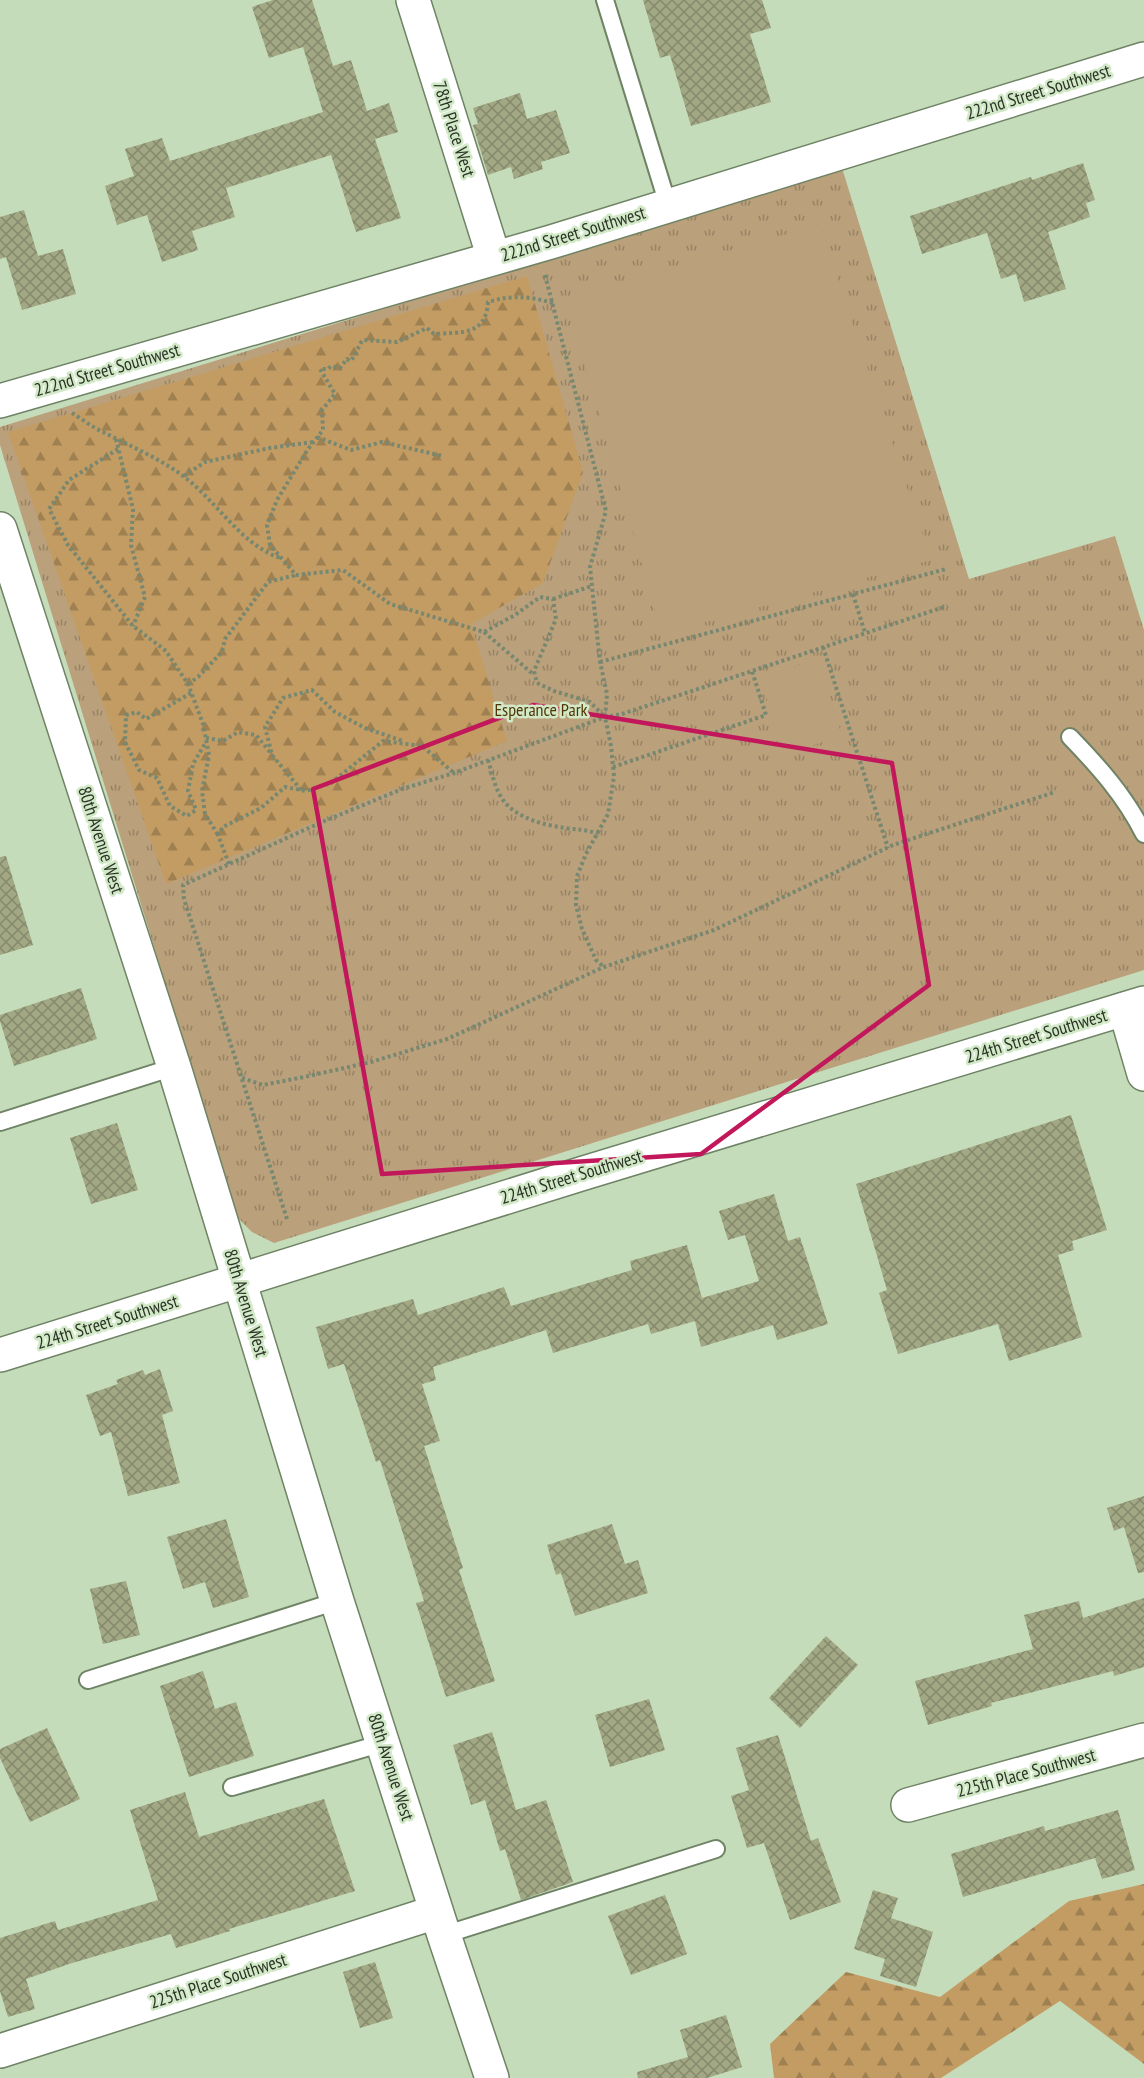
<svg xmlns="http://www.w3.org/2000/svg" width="1144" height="2078" font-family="'PT Sans Narrow',sans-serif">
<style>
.grass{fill:url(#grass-tufts)}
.forest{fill:url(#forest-firs)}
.pitch{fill:#baa07b}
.building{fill:url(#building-cross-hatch)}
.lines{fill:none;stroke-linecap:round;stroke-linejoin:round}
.lane-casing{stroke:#6f8365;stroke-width:20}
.street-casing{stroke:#6f8365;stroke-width:36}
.secondary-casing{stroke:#6f8365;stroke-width:36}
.path{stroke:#778770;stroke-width:4;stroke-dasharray:3 3;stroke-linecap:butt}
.lane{stroke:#fff;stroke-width:16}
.street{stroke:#fff;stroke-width:33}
.secondary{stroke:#fff;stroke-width:33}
.marked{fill:none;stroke:#c2185b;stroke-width:4.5;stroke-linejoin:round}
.labels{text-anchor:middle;stroke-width:5;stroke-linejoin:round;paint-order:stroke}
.street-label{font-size:18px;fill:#2a3326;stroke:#d2e9c7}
.park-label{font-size:18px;fill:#513607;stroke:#d2e9c7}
</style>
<defs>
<pattern id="grass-tufts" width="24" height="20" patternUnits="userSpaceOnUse" patternTransform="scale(1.5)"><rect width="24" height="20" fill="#baa07b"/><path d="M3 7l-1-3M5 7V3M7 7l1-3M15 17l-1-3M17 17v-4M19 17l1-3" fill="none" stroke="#978365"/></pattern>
<pattern id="forest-firs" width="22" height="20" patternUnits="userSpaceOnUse" patternTransform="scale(1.5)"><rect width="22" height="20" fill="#c39c63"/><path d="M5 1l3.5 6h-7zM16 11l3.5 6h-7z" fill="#9f8051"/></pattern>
<pattern id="building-cross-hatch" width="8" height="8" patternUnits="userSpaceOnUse" patternTransform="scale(1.5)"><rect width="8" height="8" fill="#a2a884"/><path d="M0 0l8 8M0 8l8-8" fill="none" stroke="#84896c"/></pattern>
</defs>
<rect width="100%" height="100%" fill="#c5dcbb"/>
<!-- grass -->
<path class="grass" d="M 842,168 L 969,579 L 1115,536 L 1144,630 L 1144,970 L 274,1243 L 252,1232 L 237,1217 L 0,445 L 0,427 Z"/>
<!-- forest -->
<path class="forest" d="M 527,276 L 583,472 L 543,583 L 471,624 L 507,741 L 166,884 L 8,432 Z
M 1144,1884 L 1144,2064 L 1060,2001 L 941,2078 L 774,2078 L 770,2044 L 846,1972 L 940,1997 L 1069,1901 Z"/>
<!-- pitch -->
<path class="pitch" d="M 820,224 L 931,560 L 662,634 L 566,299 Z
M 818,659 L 842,736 L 784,754 L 760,677 Z"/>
<!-- building -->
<path class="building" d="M 273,0 L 312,0 L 333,66 L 351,60 L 367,111 L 389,103 L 398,132 L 375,139 L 401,218 L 356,232 L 331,155 L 226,188 L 235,217 L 192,231 L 198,250 L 162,262 L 147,215 L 117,225 L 105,186 L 134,176 L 125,149 L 162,138 L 170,161 L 323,112 L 303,47 L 269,58 L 252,7 Z
M 643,0 L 762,0 L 771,28 L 750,34 L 771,102 L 691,126 L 670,55 L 660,58 Z
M 520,93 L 527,119 L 556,110 L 570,153 L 541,162 L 543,169 L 514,179 L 511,167 L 488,175 L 473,125 L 478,124 L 473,108 Z
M 1083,163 L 1095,200 L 1086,203 L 1090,217 L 1048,232 L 1066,289 L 1024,302 L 1016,274 L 1001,279 L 987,233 L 922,254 L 910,216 L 1031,177 L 1032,180 Z
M 24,210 L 38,256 L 63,249 L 76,294 L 22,310 L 6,257 L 0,259 L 0,217 Z
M 6,856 L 33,945 L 0,955 L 0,857 Z
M 81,988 L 97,1039 L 14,1066 L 0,1021 L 0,1015 Z
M 1071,1115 L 1107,1230 L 1072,1241 L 1074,1250 L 1058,1255 L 1082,1337 L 1009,1361 L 998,1324 L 898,1354 L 879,1293 L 887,1290 L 856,1184 Z
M 117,1123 L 138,1190 L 91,1204 L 70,1138 Z
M 774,1194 L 788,1241 L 800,1237 L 828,1324 L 777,1340 L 773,1325 L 701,1347 L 695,1321 L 651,1334 L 648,1324 L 553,1353 L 546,1330 L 433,1367 L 436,1380 L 422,1384 L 440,1441 L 424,1446 L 463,1568 L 459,1570 L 495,1681 L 446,1697 L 416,1603 L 424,1601 L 380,1460 L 376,1462 L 344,1364 L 328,1369 L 316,1327 L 413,1299 L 418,1315 L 504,1287 L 511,1306 L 632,1270 L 630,1261 L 687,1245 L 702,1298 L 759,1281 L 745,1235 L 728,1240 L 719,1211 Z
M 160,1369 L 173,1411 L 162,1415 L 180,1483 L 128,1496 L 111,1432 L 100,1436 L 86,1395 L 118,1384 L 116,1380 L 143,1370 L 145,1375 Z
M 1144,1496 L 1144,1572 L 1138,1573 L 1124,1527 L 1114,1531 L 1107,1508 Z
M 226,1519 L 249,1597 L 213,1608 L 205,1582 L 183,1589 L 167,1537 Z
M 612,1524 L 625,1564 L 638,1560 L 648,1593 L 575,1616 L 561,1573 L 556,1575 L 547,1545 Z
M 126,1581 L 140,1635 L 103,1644 L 90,1589 Z
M 1144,1598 L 1144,1667 L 1114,1676 L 1113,1671 L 991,1703 L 992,1706 L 928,1725 L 915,1681 L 1033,1649 L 1024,1615 L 1079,1601 L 1083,1618 Z
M 826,1636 L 858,1665 L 800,1728 L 769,1698 Z
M 203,1671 L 215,1709 L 236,1702 L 254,1756 L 189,1777 L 160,1686 Z
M 649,1699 L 665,1750 L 610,1767 L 595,1715 Z
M 47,1728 L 80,1799 L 30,1822 L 0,1758 L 0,1749 Z
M 492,1732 L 516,1810 L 546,1800 L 573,1882 L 521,1900 L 505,1849 L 500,1851 L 485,1800 L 471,1805 L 453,1745 Z
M 778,1735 L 811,1841 L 818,1838 L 841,1902 L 790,1920 L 764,1843 L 747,1848 L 731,1796 L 749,1790 L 736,1748 Z
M 185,1792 L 199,1837 L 324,1799 L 355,1891 L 229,1929 L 230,1931 L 176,1948 L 171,1934 L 69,1964 L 26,1979 L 35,2009 L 8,2017 L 0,1991 L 0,1938 L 55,1921 L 58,1930 L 158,1900 L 130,1810 Z
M 1118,1810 L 1135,1870 L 1102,1879 L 1095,1858 L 963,1897 L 951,1854 L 1044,1826 L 1045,1831 Z
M 873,1890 L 898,1898 L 891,1918 L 933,1932 L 916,1987 L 880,1976 L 885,1959 L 854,1949 Z
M 665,1895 L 687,1954 L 631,1975 L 608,1916 Z
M 375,1962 L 393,2018 L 360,2028 L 343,1972 Z
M 726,2015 L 742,2067 L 707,2078 L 638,2078 L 637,2072 L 688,2057 L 680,2030 Z"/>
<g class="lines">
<defs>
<path id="lane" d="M 605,0 L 668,205
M 1070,737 C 1099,767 1125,796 1144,834
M 0,1122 L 174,1067
M 88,1680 L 337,1601
M 232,1787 L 383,1743
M 444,1935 L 716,1849"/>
<path id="street" d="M 413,0 L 494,258
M 0,401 L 551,242 L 1144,59
M 1125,1009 L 1144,1074
M 908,1805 L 1144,1740
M 0,2051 L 436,1912"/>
<path id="secondary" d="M 0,529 L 174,1067 L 337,1601 L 444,1935 L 492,2078
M 0,1355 L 584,1173 L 1144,1003"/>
</defs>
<!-- lane casing -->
<use href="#lane" class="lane-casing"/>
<!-- street casing -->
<use href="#street" class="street-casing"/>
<!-- secondary casing -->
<use href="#secondary" class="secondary-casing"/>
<!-- path -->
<path class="path" d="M 545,275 L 606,511 L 590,567 L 600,662 L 607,694 L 605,717 L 611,746 L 614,776 L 608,814 L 586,854 L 577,876 L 576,905 L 582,929 L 596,960 L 604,967
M 553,303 C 529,296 511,295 488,302 C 486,336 461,332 434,334 L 427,328 L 397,342 L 363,340 C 357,347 357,355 350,361 L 347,359 L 340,368 L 331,366 L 328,369 L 320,369 L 335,394 L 322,410 L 323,430 L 308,449 L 277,500 L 267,525 L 270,545 L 296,575 L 343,570 L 390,604 L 484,632 L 515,615 L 540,597 L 553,599 L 556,619 L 534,671 L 537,683 L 554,691 L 590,702 L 605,717
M 72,413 C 82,419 92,427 103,432 C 130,446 159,458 183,476 C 217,501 240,544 280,558
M 317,437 L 351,450 L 382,442 L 443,456
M 116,439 L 133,509 L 131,545 L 145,597 L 133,626
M 118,449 L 69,480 L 49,509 L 68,545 L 133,626 L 166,651 L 188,684 L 203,724 L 209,755 L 202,791 L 205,814 L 218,835
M 184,476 L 205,462 L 270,448 L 313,442
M 853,594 L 865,633
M 553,599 L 592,586
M 484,632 L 534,675
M 823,647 L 888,848
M 600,662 L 946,569
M 188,684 L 198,677 L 222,652 L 225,639 L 268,582 L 296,575
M 191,693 L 146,719 L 137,712 L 126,715 L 125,742 L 139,770 L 157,778 L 170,806 L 187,816 L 196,810 L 188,791 L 193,764 L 206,742
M 206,738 L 223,741 L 238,732 L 256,735 L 270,752
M 488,760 C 492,773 495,789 503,800 C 516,818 544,825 565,828 C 577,830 587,829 597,834
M 613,767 L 766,715 L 752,671
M 301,790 L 272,755 L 265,727 L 283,698 L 312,690 L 335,712 L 365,728 L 403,741
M 229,864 L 218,835 L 223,827 L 261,808 L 285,787 L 306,791 L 331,783 L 383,741 L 422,746 L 454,773
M 242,1078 L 263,1085 L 304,1077 L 371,1062 L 447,1039 L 604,967 L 714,930 L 893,845 L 1055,792
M 287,1219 L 184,899 L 183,885 L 322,822 L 402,789 L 454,773 L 605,717 L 622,714 L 701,688 L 947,606"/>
<!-- lane -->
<use href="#lane" class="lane"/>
<!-- street -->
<use href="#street" class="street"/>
<!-- secondary -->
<use href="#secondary" class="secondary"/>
</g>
<!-- marked area -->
<path class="marked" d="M 533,705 L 892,763 L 929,985 L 701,1154 L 382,1174 L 313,789 Z"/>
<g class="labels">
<!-- street labels -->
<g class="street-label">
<text transform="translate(1038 92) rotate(-17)" y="6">222nd Street Southwest</text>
<text transform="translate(454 129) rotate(72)" y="6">78th Place West</text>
<text transform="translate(573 234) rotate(-17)" y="6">222nd Street Southwest</text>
<text transform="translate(107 370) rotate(-16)" y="6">222nd Street Southwest</text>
<text transform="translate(101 840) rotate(72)" y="6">80th Avenue West</text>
<text transform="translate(1036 1036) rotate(-17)" y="6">224th Street Southwest</text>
<text transform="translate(571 1177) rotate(-17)" y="6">224th Street Southwest</text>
<text transform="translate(246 1303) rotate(73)" y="6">80th Avenue West</text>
<text transform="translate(107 1322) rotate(-17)" y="6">224th Street Southwest</text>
<text transform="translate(391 1767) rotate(72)" y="6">80th Avenue West</text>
<text transform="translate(1026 1773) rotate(-15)" y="6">225th Place Southwest</text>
<text transform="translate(218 1981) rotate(-18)" y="6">225th Place Southwest</text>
</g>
<!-- park labels -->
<g class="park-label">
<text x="541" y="716">Esperance Park</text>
</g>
</g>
</svg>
